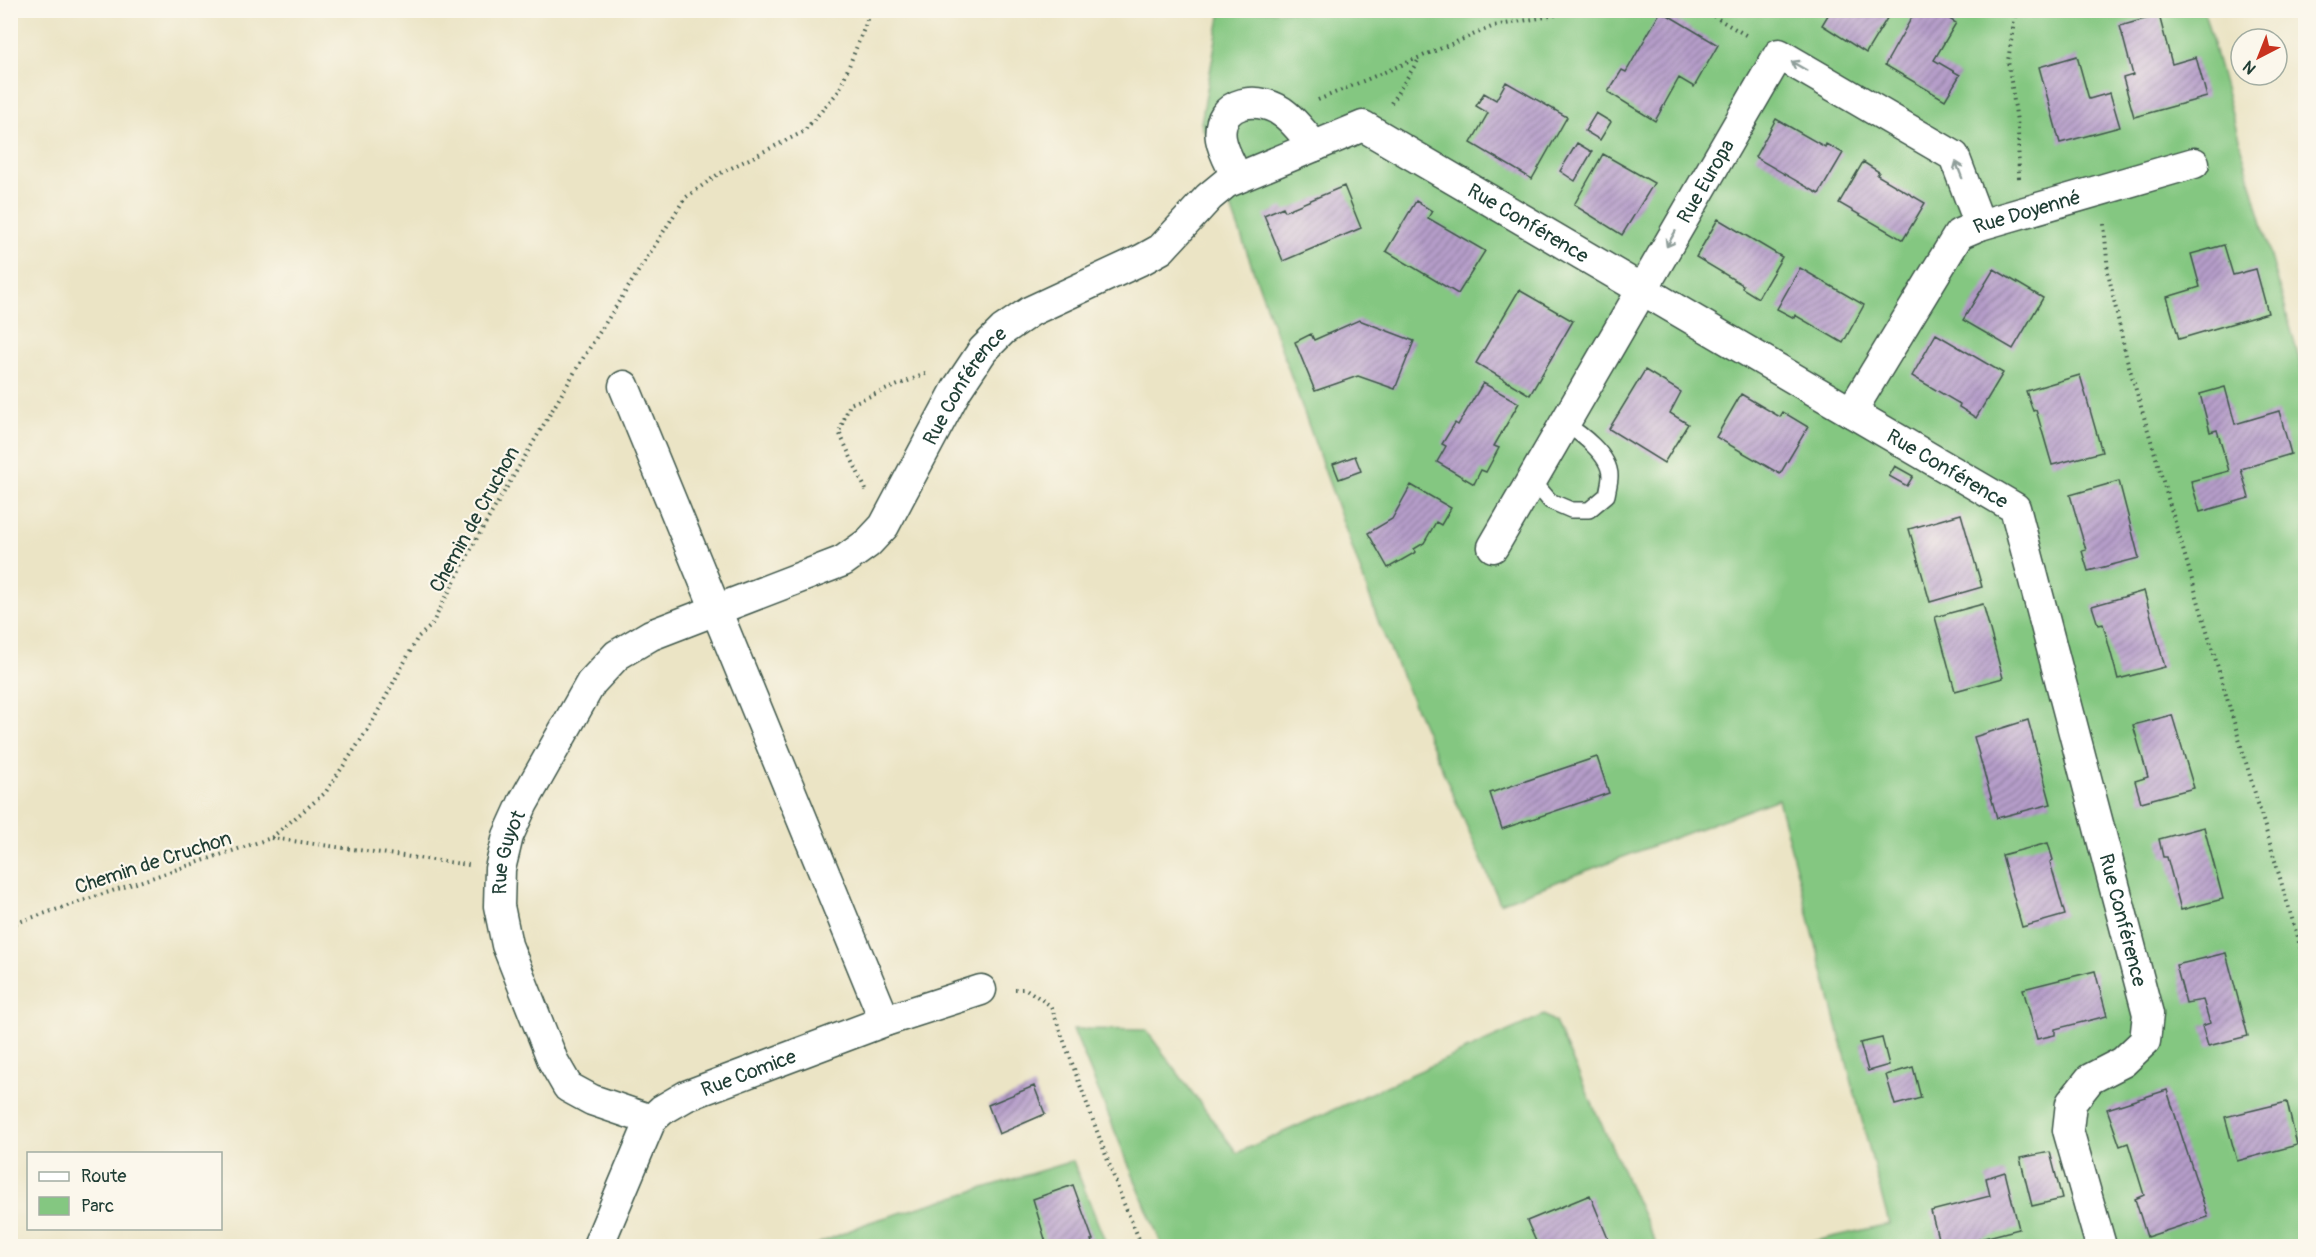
<svg xmlns="http://www.w3.org/2000/svg" width="2316" height="1257" font-family="Pangolin,sans-serif">
<style>
.green{fill:#84c781;stroke:#52825a;stroke-width:1.5}
.building{fill:url(#building-hatch)}
.lines{fill:none;stroke-linecap:round;stroke-linejoin:round}
.service-casing{stroke:#3e564a;stroke-width:18}
.minor-casing{stroke:#3e564a;stroke-width:33}
.path{stroke:#3e564a;stroke-width:4;stroke-dasharray:1.5 4.5;stroke-linecap:butt}
.service{stroke:#fff;stroke-width:15}
.minor{stroke:#fff;stroke-width:30}
.oneway{stroke:#8f9e9a}
.labels{text-anchor:middle;stroke-width:4.5;stroke-linejoin:round;paint-order:stroke}
.street-label{font-size:20px;fill:#1f3d34;stroke:#fbf7ec}
</style>
<defs>
<pattern id="building-hatch" width="6" height="6" patternUnits="userSpaceOnUse" patternTransform="scale(1.5)"><rect width="6" height="6" fill="#b59dc9"/><path d="M-1 1l2-2M0 6l6-6M5 7l2-2" fill="none" stroke="#9381a4"/></pattern>
</defs>
<rect width="100%" height="100%" fill="#fbf7ec"/>
<filter id="ink" filterUnits="userSpaceOnUse"><feTurbulence type="fractalNoise" baseFrequency=".0167" numOctaves="2"/><feDisplacementMap in="SourceGraphic" scale="12" xChannelSelector="R" yChannelSelector="G"/><feConvolveMatrix kernelMatrix="1 2 1 2 8 2 1 2 1" color-interpolation-filters="sRGB"/></filter>
<filter id="wash" filterUnits="userSpaceOnUse"><feTurbulence type="fractalNoise" baseFrequency=".008" numOctaves="4" result="noise"/><feDisplacementMap in="SourceGraphic" scale="24" xChannelSelector="R" yChannelSelector="G"/><feGaussianBlur stdDeviation="1.35" result="paint"/><feColorMatrix in="noise" values="0 0 0 0 0 0 0 0 0 0 0 0 0 0 0 0 0 1.4 0 .05"/><feComposite in="paint" operator="in"/></filter>
<g filter="url(#wash)">
<rect width="100%" height="100%" fill="#ebe4c5"/>
<!-- green -->
<path class="green" d="M 1221,11 L 2204,11 L 2305,381 L 2305,1246 L 1793,1246 L 1889,1224 L 1778,799 L 1500,903 L 1380,626 L 1201,123 Z
M 1544,1015 L 1555,1022 L 1657,1246 L 1162,1246 L 1073,1029 L 1146,1030 L 1237,1153 Z
M 1073,1161 L 1107,1246 L 813,1246 L 870,1222 Z"/>
<g id="blocks">
<!-- building -->
<path class="building" d="M 1831,10 L 1892,10 L 1866,53 L 1822,25 Z
M 1916,10 L 1935,10 L 1956,23 L 1934,60 L 1960,75 L 1945,100 L 1885,65 Z
M 1661,11 L 1718,45 L 1694,87 L 1679,78 L 1655,121 L 1608,92 L 1622,70 L 1626,72 Z
M 2159,15 L 2172,64 L 2196,57 L 2207,97 L 2134,117 L 2123,78 L 2133,75 L 2120,26 Z
M 2077,56 L 2089,99 L 2110,93 L 2120,127 L 2060,143 L 2039,67 Z
M 1506,82 L 1567,117 L 1532,179 L 1471,143 L 1488,113 L 1476,106 L 1484,93 L 1496,100 Z
M 1596,113 L 1611,122 L 1600,140 L 1585,131 Z
M 1776,119 L 1825,147 L 1826,144 L 1843,153 L 1819,194 L 1755,157 Z
M 1577,143 L 1592,152 L 1575,181 L 1560,171 Z
M 1603,154 L 1654,183 L 1622,235 L 1574,205 Z
M 1863,162 L 1879,172 L 1877,175 L 1925,203 L 1903,240 L 1839,203 Z
M 1344,186 L 1361,228 L 1283,261 L 1264,215 L 1283,207 L 1285,211 Z
M 1416,201 L 1432,211 L 1428,218 L 1485,251 L 1458,294 L 1386,251 Z
M 1718,219 L 1782,257 L 1758,298 L 1742,288 L 1743,285 L 1696,257 Z
M 2224,245 L 2233,275 L 2256,269 L 2268,313 L 2179,339 L 2167,297 L 2200,287 L 2191,254 Z
M 1800,268 L 1864,305 L 1843,343 L 1795,315 L 1794,318 L 1777,309 Z
M 1994,269 L 2043,298 L 2013,349 L 1963,320 Z
M 1519,290 L 1573,321 L 1530,395 L 1476,363 Z
M 1359,320 L 1414,341 L 1395,389 L 1358,376 L 1315,391 L 1295,342 L 1311,334 L 1314,340 Z
M 1936,334 L 2003,373 L 1976,418 L 1959,407 L 1960,404 L 1912,376 Z
M 1645,370 L 1681,392 L 1670,413 L 1688,424 L 1664,463 L 1609,429 Z
M 2080,375 L 2102,452 L 2052,465 L 2036,410 L 2033,411 L 2026,391 Z
M 1483,383 L 1519,403 L 1494,446 L 1499,448 L 1486,472 L 1481,470 L 1474,484 L 1437,462 L 1446,446 L 1442,444 L 1455,423 L 1458,425 Z
M 2225,387 L 2235,424 L 2279,411 L 2291,454 L 2241,469 L 2249,498 L 2200,512 L 2191,481 L 2229,471 L 2217,430 L 2210,432 L 2200,394 Z
M 1741,394 L 1780,417 L 1783,412 L 1808,427 L 1780,474 L 1716,437 Z
M 1355,456 L 1361,471 L 1339,479 L 1333,464 Z
M 1895,466 L 1913,476 L 1907,486 L 1889,476 Z
M 2119,481 L 2139,558 L 2088,571 L 2082,551 L 2086,550 L 2070,495 Z
M 1411,485 L 1451,508 L 1441,525 L 1436,522 L 1424,543 L 1414,549 L 1416,552 L 1388,568 L 1368,533 L 1392,519 Z
M 1961,514 L 1982,587 L 1930,602 L 1909,529 Z
M 2144,591 L 2165,667 L 2118,679 L 2103,624 L 2098,625 L 2092,606 Z
M 1983,604 L 2003,678 L 1955,691 L 1935,617 Z
M 2172,715 L 2194,788 L 2141,802 L 2135,781 L 2148,777 L 2133,725 Z
M 2028,720 L 2051,804 L 1997,818 L 1974,737 Z
M 1597,757 L 1609,793 L 1502,829 L 1490,793 Z
M 2204,827 L 2223,899 L 2181,910 L 2167,857 L 2163,857 L 2159,839 Z
M 2048,843 L 2053,860 L 2050,862 L 2065,915 L 2022,927 L 2002,855 Z
M 2226,953 L 2248,1036 L 2208,1046 L 2202,1026 L 2210,1023 L 2203,1000 L 2186,1003 L 2176,965 Z
M 2095,971 L 2107,1016 L 2055,1029 L 2055,1035 L 2037,1039 L 2023,989 Z
M 1882,1038 L 1889,1065 L 1868,1071 L 1860,1043 Z
M 1913,1067 L 1921,1098 L 1895,1105 L 1886,1075 Z
M 1034,1086 L 1045,1114 L 999,1134 L 988,1105 Z
M 2167,1090 L 2208,1217 L 2147,1237 L 2135,1199 L 2144,1195 L 2128,1143 L 2120,1146 L 2107,1109 Z
M 2287,1102 L 2297,1145 L 2237,1161 L 2225,1117 Z
M 2050,1152 L 2062,1199 L 2032,1206 L 2020,1158 Z
M 2005,1172 L 2019,1229 L 1953,1246 L 1940,1246 L 1931,1211 L 1990,1196 L 1986,1178 Z
M 1073,1185 L 1093,1240 L 1091,1240 L 1093,1246 L 1047,1246 L 1033,1199 Z
M 1590,1195 L 1611,1246 L 1538,1246 L 1527,1221 Z"/>
</g>
</g>
<g filter="url(#ink)">
<use href="#blocks" fill-opacity="0" stroke="#3e564a" stroke-width="1.5"/>
<g class="lines">
<defs>
<path id="service" d="M 1535,474 L 1539,488 L 1550,501 L 1571,510 L 1589,510 L 1607,495 C 1608,489 1610,482 1610,476 C 1610,455 1580,433 1564,423"/>
<g id="minor">
<path d="M 1237,178 C 1232,166 1223,152 1221,139 C 1215,99 1262,94 1286,115 C 1297,124 1305,136 1315,146"/>
<path d="M 624,386 L 885,1021"/>
<path id="s1" d="M 1851,412 L 1959,234 L 1980,225 L 2194,163"/>
<path id="s2" d="M 1493,547 L 1779,54 L 1954,156 L 1980,225"/>
<path id="s3" d="M 651,1120 L 592,1100 L 568,1087 L 553,1061 L 507,945 L 499,906 L 500,869 L 508,836 L 523,803 L 591,683 L 617,655 L 651,635 L 843,561 L 868,543 L 884,526 L 957,389 L 983,350 L 1003,330 L 1031,311 L 1143,259 L 1161,249 L 1209,197 L 1226,183 L 1363,126 L 2015,508 L 2148,1014 L 2145,1041 L 2123,1062 L 2090,1079 L 2071,1103 L 2068,1130 L 2101,1246"/>
<path id="s4" d="M 598,1246 L 651,1120 L 662,1110 L 686,1096 L 885,1021 L 981,990"/>
</g>
</defs>
<!-- service casing -->
<use href="#service" class="service-casing"/>
<!-- minor casing -->
<use href="#minor" class="minor-casing"/>
<!-- path -->
<path class="path" d="M 1703,10 L 1749,37
M 2016,10 L 2008,61 L 2018,128 L 2019,180
M 1318,100 L 1494,26 L 1556,15 L 1567,10
M 1391,103 L 1419,59
M 2104,224 L 2108,272 L 2126,356 L 2306,966
M 866,490 L 839,432 L 850,404 L 928,373
M 271,838 L 469,865
M 10,925 L 271,838 L 325,793 L 369,728 L 418,637 L 431,626 L 477,538 L 580,363 L 685,198 L 717,175 L 803,132 L 839,91 L 867,21 L 866,10
M 1015,989 L 1026,989 L 1051,1006 L 1122,1199 L 1142,1246"/>
<!-- service -->
<use href="#service" class="service"/>
<!-- minor -->
<use href="#minor" class="minor"/>
</g>
<!-- one-way arrows -->
<defs><path id="oneway-shaft" d="M-6 0H5M1.5-3L5.5 0L1.5 3" fill="none" stroke-width="1.6" stroke-linecap="round" stroke-linejoin="round" transform="scale(1.5)"/></defs>
<g class="oneway">
<use href="#oneway-shaft" transform="translate(1799 66) rotate(-150)"/>
<use href="#oneway-shaft" transform="translate(1959 170) rotate(-111)"/>
<use href="#oneway-shaft" transform="translate(1671 239) rotate(120)"/>
</g>
</g>
<g class="labels">
<!-- street labels -->
<g class="street-label">
<text dy="7" stroke="none"><textPath href="#s2" startOffset="423">Rue Europa</textPath></text>
<text dy="7" stroke="none"><textPath href="#s1" startOffset="280">Rue Doyenné</textPath></text>
<text dy="7" stroke="none"><textPath href="#s3" startOffset="1708">Rue Conférence</textPath></text>
<text dy="7" stroke="none"><textPath href="#s3" startOffset="1029">Rue Conférence</textPath></text>
<text dy="7" stroke="none"><textPath href="#s3" startOffset="2194">Rue Conférence</textPath></text>
<text transform="translate(474 519) rotate(-61)" y="7">Chemin de Cruchon</text>
<text dy="7" stroke="none"><textPath href="#s3" startOffset="339">Rue Guyot</textPath></text>
<text transform="translate(153 862) rotate(-18)" y="7">Chemin de Cruchon</text>
<text dy="7" stroke="none"><textPath href="#s3" startOffset="2698">Rue Conférence</textPath></text>
<text dy="7" stroke="none"><textPath href="#s4" startOffset="246">Rue Comice</textPath></text>
</g>
</g>
<!-- margin -->
<rect width="2316" height="1257" fill="none" stroke="#fbf7ec" stroke-width="36"/>
<!-- legend -->
<rect x="27" y="1152" width="195" height="78" fill="#fbf7ec" stroke="#a3ada2" stroke-width="1.5"/>
<rect x="39" y="1172" width="30" height="9" fill="#ffffff" stroke="#a3ada2" stroke-width="1.5"/>
<text x="81" y="1182" font-size="18" fill="#1f3d34">Route</text>
<rect x="39" y="1197" width="30" height="18" fill="#84c781" stroke="#a3ada2" stroke-width="1.5"/>
<text x="81" y="1212" font-size="18" fill="#1f3d34">Parc</text>
<!-- north arrow -->
<g transform="translate(2259 57) rotate(222)"><circle r="28" fill="#fbf7ec" stroke="#a3ada2" stroke-width="1.5"/>
<path d="M0-4.5L10 22L0 15L-10 22Z" fill="#c8321e"/>
<text y="-9" font-size="16" font-weight="bold" text-anchor="middle" fill="#1f3d34">N</text>
</g>
</svg>
